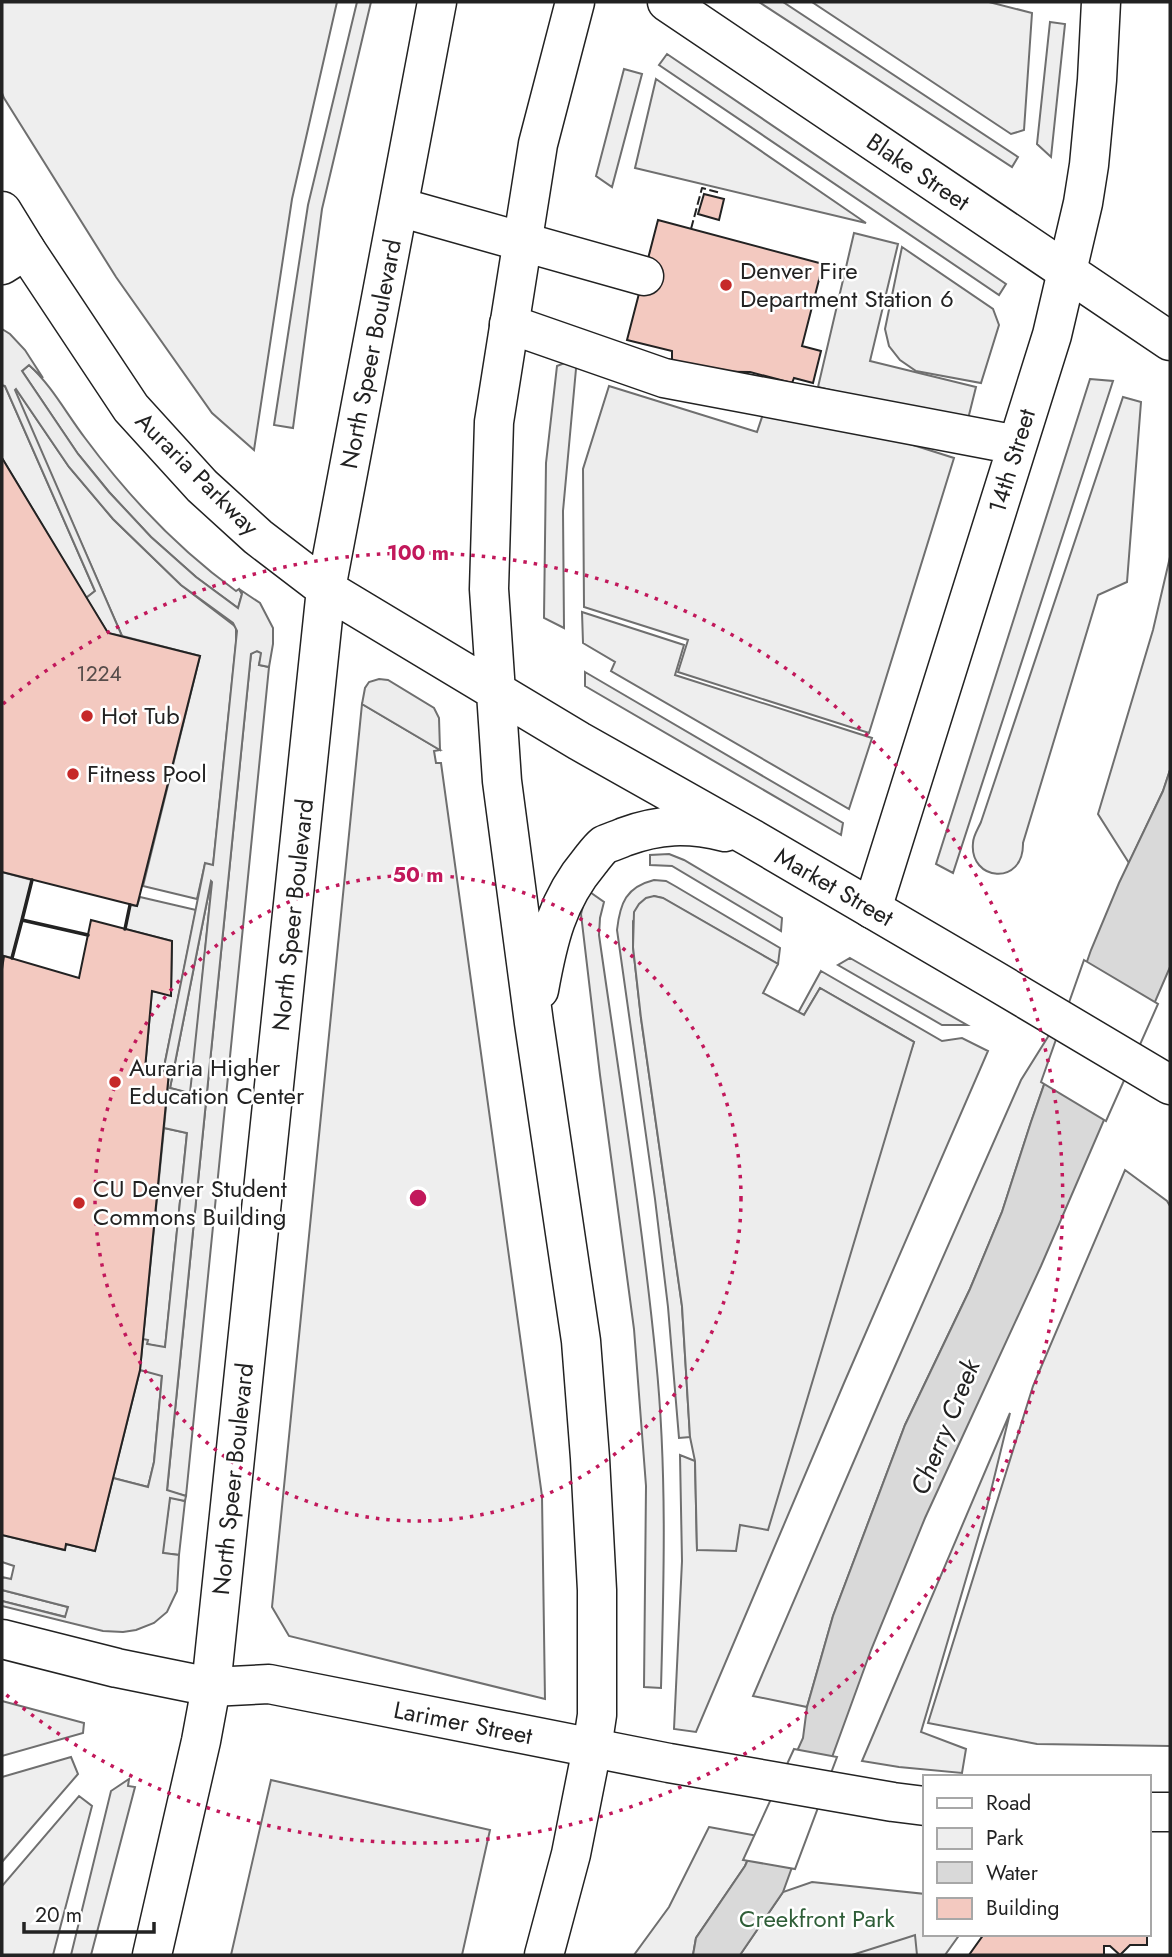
<svg xmlns="http://www.w3.org/2000/svg" width="1172" height="1957" font-family="Jost,sans-serif">
<style>
.green{fill:#eee;stroke:#6f6f6f;stroke-width:2}
.parking{fill:#ededed;stroke:#6f6f6f;stroke-width:2;fill-rule:evenodd}
.water{fill:#d9d9d9;stroke:#6f6f6f;stroke-width:2}
.pier{fill:#fff;stroke:#6f6f6f;stroke-width:2}
.building{fill:#f3c9c0;stroke:#222;stroke-width:2}
.lines{fill:none;stroke-linecap:round;stroke-linejoin:round}
.minor-casing{stroke:#222;stroke-width:41}
.major-casing{stroke:#222;stroke-width:41}
.minor{stroke:#fff;stroke-width:38}
.major{stroke:#fff;stroke-width:38}
.fence{stroke:#222;stroke-width:2;stroke-dasharray:9 3.5;stroke-linecap:butt}
.wall{stroke:#222;stroke-width:3.5}
.ring{fill:none;stroke:#c2185b;stroke-width:3.5;stroke-dasharray:3.5 7}
.poi-dot{fill:#c62828;stroke:#fff;stroke-width:2.5}
.labels{text-anchor:middle;stroke-width:5;stroke-linejoin:round;paint-order:stroke}
.number-label{font-size:21px;fill:#564c4a}
.street-label{font-size:24px;fill:#222;stroke:#fff}
.poi-label{font-size:24px;fill:#222;stroke:#fff;text-anchor:start}
.park-label{font-size:24px;fill:#2f5e38;stroke:#fff}
.water-label{font-size:26px;font-style:italic;fill:#222;stroke:#fff}
.centre{fill:#c2185b;stroke:#fff;stroke-width:3.5}
.ring-label{font-size:21px;text-anchor:middle;font-weight:bold;fill:#c2185b;stroke:#fff;stroke-width:5;stroke-linejoin:round;paint-order:stroke}
</style>
<rect width="100%" height="100%" fill="#fff"/>
<!-- green -->
<path class="green" d="M 2,2 L 337,2 L 292,199 L 254,450 L 212,413 L 116,277 L 4,98 L 2,93 Z
M 357,2 L 371,2 L 322,209 L 293,428 L 274,425 L 308,205 Z
M 759,2 L 783,2 L 1018,157 L 1012,167 Z
M 812,2 L 989,2 L 1032,13 L 1024,130 L 1011,134 Z
M 1050,22 L 1065,24 L 1051,157 L 1037,144 Z
M 667,54 L 1006,284 L 999,295 L 659,65 Z
M 624,69 L 642,74 L 612,187 L 596,176 Z
M 656,79 L 866,223 L 635,168 Z
M 902,247 L 993,309 L 999,325 L 981,383 L 916,371 L 900,360 L 889,346 L 885,329 Z
M 577,358 L 563,511 L 564,628 L 544,618 L 546,463 L 557,366 Z
M 29,365 C 52,386 66,413 85,438 C 128,496 178,549 236,591 L 239,589 L 242,594 L 238,608 L 196,577 L 151,537 L 109,492 L 78,454 L 22,371 Z
M 1090,379 L 1113,381 L 953,873 L 936,864 Z
M 2,385 L 5,386 L 95,591 L 86,598 L 2,458 Z
M 16,389 L 69,467 L 113,519 L 181,585 L 236,627 L 236,643 L 213,866 L 205,864 L 197,899 L 143,886 L 200,656 L 122,636 L 14,390 Z
M 1123,397 L 1141,402 L 1127,582 L 1098,595 L 1023,843 C 1024,887 969,881 973,843 C 973,836 978,829 981,822 Z
M 1170,557 L 1170,770 L 1163,791 L 1129,863 L 1098,814 L 1153,630 Z
M 582,612 L 684,645 L 675,675 L 872,738 L 849,809 L 611,671 L 615,662 L 583,643 Z
M 257,651 L 262,653 L 259,665 L 269,667 L 186,1496 L 167,1491 L 251,653 Z
M 585,672 L 843,823 L 841,835 L 585,686 Z
M 362,704 L 440,750 L 434,751 L 436,763 L 441,763 L 542,1496 L 545,1699 L 289,1636 L 272,1607 Z
M 669,854 L 684,860 L 782,918 L 781,931 L 672,866 L 650,865 L 650,855 Z
M 654,880 L 666,881 L 675,886 L 780,948 L 778,964 L 662,898 L 654,896 L 633,921 L 633,947 L 641,1018 L 682,1306 L 690,1437 L 679,1438 L 668,1307 L 655,1199 L 617,930 C 620,903 626,887 654,880 Z
M 211,881 L 212,881 L 191,1094 L 170,1088 Z
M 587,890 L 604,902 L 600,918 L 599,935 C 619,1076 642,1218 656,1360 C 667,1469 664,1578 661,1688 L 644,1687 L 646,1486 L 634,1329 L 600,1075 L 581,914 Z
M 140,897 L 196,910 L 163,1072 L 145,1069 L 152,991 L 171,995 L 172,941 L 125,929 L 130,905 L 137,906 Z
M 850,958 L 967,1025 L 942,1025 L 838,965 Z
M 821,971 L 942,1041 L 962,1038 L 988,1051 L 844,1383 L 696,1732 L 674,1729 L 682,1561 L 680,1455 L 695,1461 L 697,1550 L 740,1525 L 914,1042 L 820,988 L 804,1015 L 798,1013 Z
M 1076,992 L 1031,1122 L 1002,1212 L 970,1289 L 905,1425 L 833,1616 L 807,1707 L 753,1696 L 881,1398 L 1021,1080 Z
M 164,1128 L 187,1133 L 165,1348 L 147,1344 L 143,1339 Z
M 140,1370 L 162,1375 L 154,1462 L 148,1487 L 113,1478 Z
M 1010,1413 L 986,1511 L 921,1732 L 966,1749 L 962,1773 L 899,1767 L 862,1761 Z
M 170,1497 L 185,1501 L 179,1555 L 162,1553 Z
M 2,1590 L 68,1607 L 66,1617 L 2,1601 Z
M 2,1701 L 84,1723 L 83,1733 L 2,1756 Z
M 71,1757 L 78,1774 L 2,1862 L 2,1777 Z
M 129,1779 L 128,1786 L 135,1787 L 91,1955 L 71,1955 L 111,1791 Z
M 79,1796 L 92,1806 L 53,1955 L 2,1955 L 2,1886 Z
M 709,1827 L 758,1836 L 745,1866 L 696,1938 L 693,1955 L 634,1955 L 669,1907 Z
M 812,1882 L 925,1894 L 925,1934 L 960,1934 L 945,1955 L 740,1955 L 783,1892 Z"/>
<!-- parking -->
<path class="parking" d="M 854,233 L 898,244 L 870,361 L 976,387 L 967,423 L 818,387 Z
M 2,329 L 10,334 L 25,350 L 43,378 L 29,365 L 22,371 L 78,454 L 109,492 L 151,537 L 196,577 L 238,608 L 242,594 L 239,589 L 260,603 L 273,628 L 273,644 L 269,667 L 259,665 L 261,653 L 257,651 L 251,654 L 167,1490 L 186,1496 L 185,1501 L 170,1498 L 163,1553 L 179,1555 L 177,1591 L 167,1612 L 154,1623 L 136,1630 L 123,1632 L 103,1631 L 2,1606 L 2,1601 L 65,1617 L 68,1607 L 2,1590 L 2,1577 L 11,1579 L 14,1566 L 2,1562 L 2,1535 L 64,1550 L 66,1544 L 95,1551 L 113,1478 L 148,1487 L 154,1462 L 162,1376 L 140,1370 L 143,1339 L 148,1340 L 147,1344 L 165,1347 L 187,1133 L 164,1128 L 169,1073 L 163,1072 L 205,863 L 213,865 L 237,631 L 233,623 L 181,585 L 113,519 L 69,467 L 16,389 L 15,390 L 122,636 L 108,633 L 86,598 L 95,591 L 5,386 L 2,385 ZM 211,881 L 212,882 L 190,1093 L 170,1088 Z
M 609,386 L 757,432 L 768,399 L 954,458 L 869,733 L 678,672 L 688,640 L 584,607 L 583,469 Z
M 379,679 L 388,680 L 434,708 L 439,718 L 440,750 L 362,704 L 365,688 L 369,682 Z
M 2,872 L 32,880 L 12,958 L 4,956 L 2,969 Z
M 654,896 L 663,898 L 778,964 L 763,993 L 804,1015 L 820,988 L 914,1042 L 768,1530 L 740,1525 L 736,1551 L 697,1550 L 695,1461 L 690,1437 L 682,1306 L 641,1018 L 633,947 L 634,912 L 639,904 L 646,898 Z
M 1125,1170 L 1167,1201 L 1170,1206 L 1170,1746 L 1037,1744 L 928,1723 L 1033,1386 Z
M 271,1780 L 490,1830 L 462,1955 L 231,1955 Z
M 915,1935 L 917,1955 L 852,1955 L 906,1938 Z"/>
<!-- water -->
<path class="water" d="M 1170,770 L 1170,967 L 1041,1266 L 925,1518 L 871,1650 L 783,1892 L 740,1955 L 693,1955 L 696,1938 L 745,1866 L 803,1738 L 807,1707 L 833,1616 L 905,1425 L 970,1289 L 1002,1212 L 1031,1122 L 1091,950 L 1119,883 L 1163,791 Z"/>
<!-- pier -->
<path class="pier" d="M 1084,960 L 1158,1004 L 1106,1121 L 1041,1082 Z
M 794,1749 L 837,1757 L 795,1869 L 743,1860 Z"/>
<!-- building -->
<path class="building" d="M 704,194 L 724,199 L 719,220 L 698,214 Z
M 658,220 L 823,264 L 802,346 L 821,351 L 813,383 L 794,378 L 792,383 L 750,372 L 672,371 L 672,351 L 627,340 Z
M 2,458 L 108,633 L 200,656 L 137,906 L 2,872 Z
M 91,920 L 172,941 L 171,996 L 152,991 L 145,1069 L 169,1072 L 140,1370 L 95,1551 L 66,1544 L 65,1550 L 2,1535 L 2,969 L 4,956 L 79,978 Z
M 984,1934 L 1147,1934 L 1147,1945 L 1130,1945 L 1120,1955 L 1110,1946 L 1104,1946 L 1104,1955 L 969,1955 Z"/>
<g class="lines">
<defs>
<path id="minor" d="M 399,207 L 644,276
M 2,265 L 26,250
M 509,324 L 664,378 L 1017,445
M 872,909 L 1052,335 L 1083,203 L 1089,165 L 1097,80 L 1101,2
M 2,1639 L 117,1668 L 211,1687 L 269,1684 L 669,1763 L 893,1802 L 925,1806
M 1149,1812 L 1170,1812"/>
<path id="major" d="M 667,2 L 1170,341
M 2,211 L 26,250 L 131,408 L 202,486 L 258,537 L 326,589 L 579,741 L 751,838 L 992,979 L 1170,1085
M 539,990 C 548,940 557,900 590,861 C 594,856 599,849 604,845 C 610,842 618,840 624,837 C 659,824 688,823 725,832
M 152,1955 L 201,1741 L 211,1687 L 326,589 L 437,2
M 544,1955 L 571,1854 L 592,1748 L 597,1715 L 597,1590 L 590,1458 L 581,1341 L 534,1023 L 502,781 L 489,589 L 494,422 L 538,144 L 575,2"/>
</defs>
<!-- minor casing -->
<use href="#minor" class="minor-casing"/>
<!-- major casing -->
<use href="#major" class="major-casing"/>
<!-- minor -->
<use href="#minor" class="minor"/>
<!-- major -->
<use href="#major" class="major"/>
<!-- fence -->
<path class="fence" d="M 691,229 L 702,188 L 721,193"/>
<!-- wall -->
<path class="wall" d="M 32,880 L 22,920 L 88,935
M 125,929 L 130,905
M 12,958 L 22,920"/>
</g>
<!-- distance rings -->
<g class="ring">
<circle cx="418" cy="1198" r="323"/>
<path d="M3 704A645 645 0 1 1 3 1692"/>
</g>
<!-- markers -->
<g class="poi-dot">
<circle cx="726" cy="285" r="7"/>
<circle cx="87" cy="716" r="7"/>
<circle cx="73" cy="774" r="7"/>
<circle cx="115" cy="1082" r="7"/>
<circle cx="79" cy="1203" r="7"/>
</g>
<g class="labels">
<!-- number labels -->
<g class="number-label">
<text x="99" y="681">1224</text>
</g>
<!-- street labels -->
<g class="street-label">
<text transform="translate(918 172) rotate(34)" y="8">Blake Street</text>
<text transform="translate(371 354) rotate(-79)" y="8">North Speer Boulevard</text>
<text transform="translate(1012 461) rotate(-73)" y="8">14th Street</text>
<text transform="translate(197 474) rotate(45)" y="8">Auraria Parkway</text>
<text transform="translate(834 887) rotate(30)" y="8">Market Street</text>
<text transform="translate(293 915) rotate(-84)" y="8">North Speer Boulevard</text>
<text transform="translate(233 1479) rotate(-84)" y="8">North Speer Boulevard</text>
<text transform="translate(463 1723) rotate(11)" y="8">Larimer Street</text>
</g>
<!-- poi labels -->
<g class="poi-label">
<text x="740" y="279">Denver Fire<tspan x="740" dy="28">Department Station 6</tspan></text>
<text x="101" y="724">Hot Tub</text>
<text x="87" y="782">Fitness Pool</text>
<text x="129" y="1076">Auraria Higher<tspan x="129" dy="28">Education Center</tspan></text>
<text x="93" y="1197">CU Denver Student<tspan x="93" dy="28">Commons Building</tspan></text>
</g>
<!-- park labels -->
<g class="park-label">
<text x="817" y="1927">Creekfront Park</text>
</g>
<!-- water labels -->
<g class="water-label">
<text transform="translate(945 1427) rotate(-68)" y="9">Cherry Creek</text>
</g>
</g>
<circle cx="418" cy="1198" r="10" class="centre"/>
<g class="ring-label">
<text x="418" y="560">100 m</text>
<text x="418" y="882">50 m</text>
</g>
<!-- border -->
<rect width="1172" height="1957" fill="none" stroke="#222222" stroke-width="7"/>
<!-- legend -->
<rect x="923" y="1775" width="228" height="161" fill="#ffffff" stroke="#a7a7a7" stroke-width="2"/>
<rect x="937" y="1798" width="35" height="10" fill="#ffffff" stroke="#a7a7a7" stroke-width="2"/>
<text x="986" y="1810" font-size="21" fill="#222222">Road</text>
<rect x="937" y="1828" width="35" height="21" fill="#eeeeee" stroke="#a7a7a7" stroke-width="2"/>
<text x="986" y="1845" font-size="21" fill="#222222">Park</text>
<rect x="937" y="1862" width="35" height="21" fill="#d9d9d9" stroke="#a7a7a7" stroke-width="2"/>
<text x="986" y="1880" font-size="21" fill="#222222">Water</text>
<rect x="937" y="1898" width="35" height="21" fill="#f3c9c0" stroke="#a7a7a7" stroke-width="2"/>
<text x="986" y="1915" font-size="21" fill="#222222">Building</text>
<!-- scale -->
<path d="M24 1922v10h130v-10" fill="none" stroke="#222222" stroke-width="3.5"/>
<text x="35" y="1922" font-size="21" fill="#222222" stroke="#ffffff" stroke-width="5" paint-order="stroke">20 m</text>
</svg>
